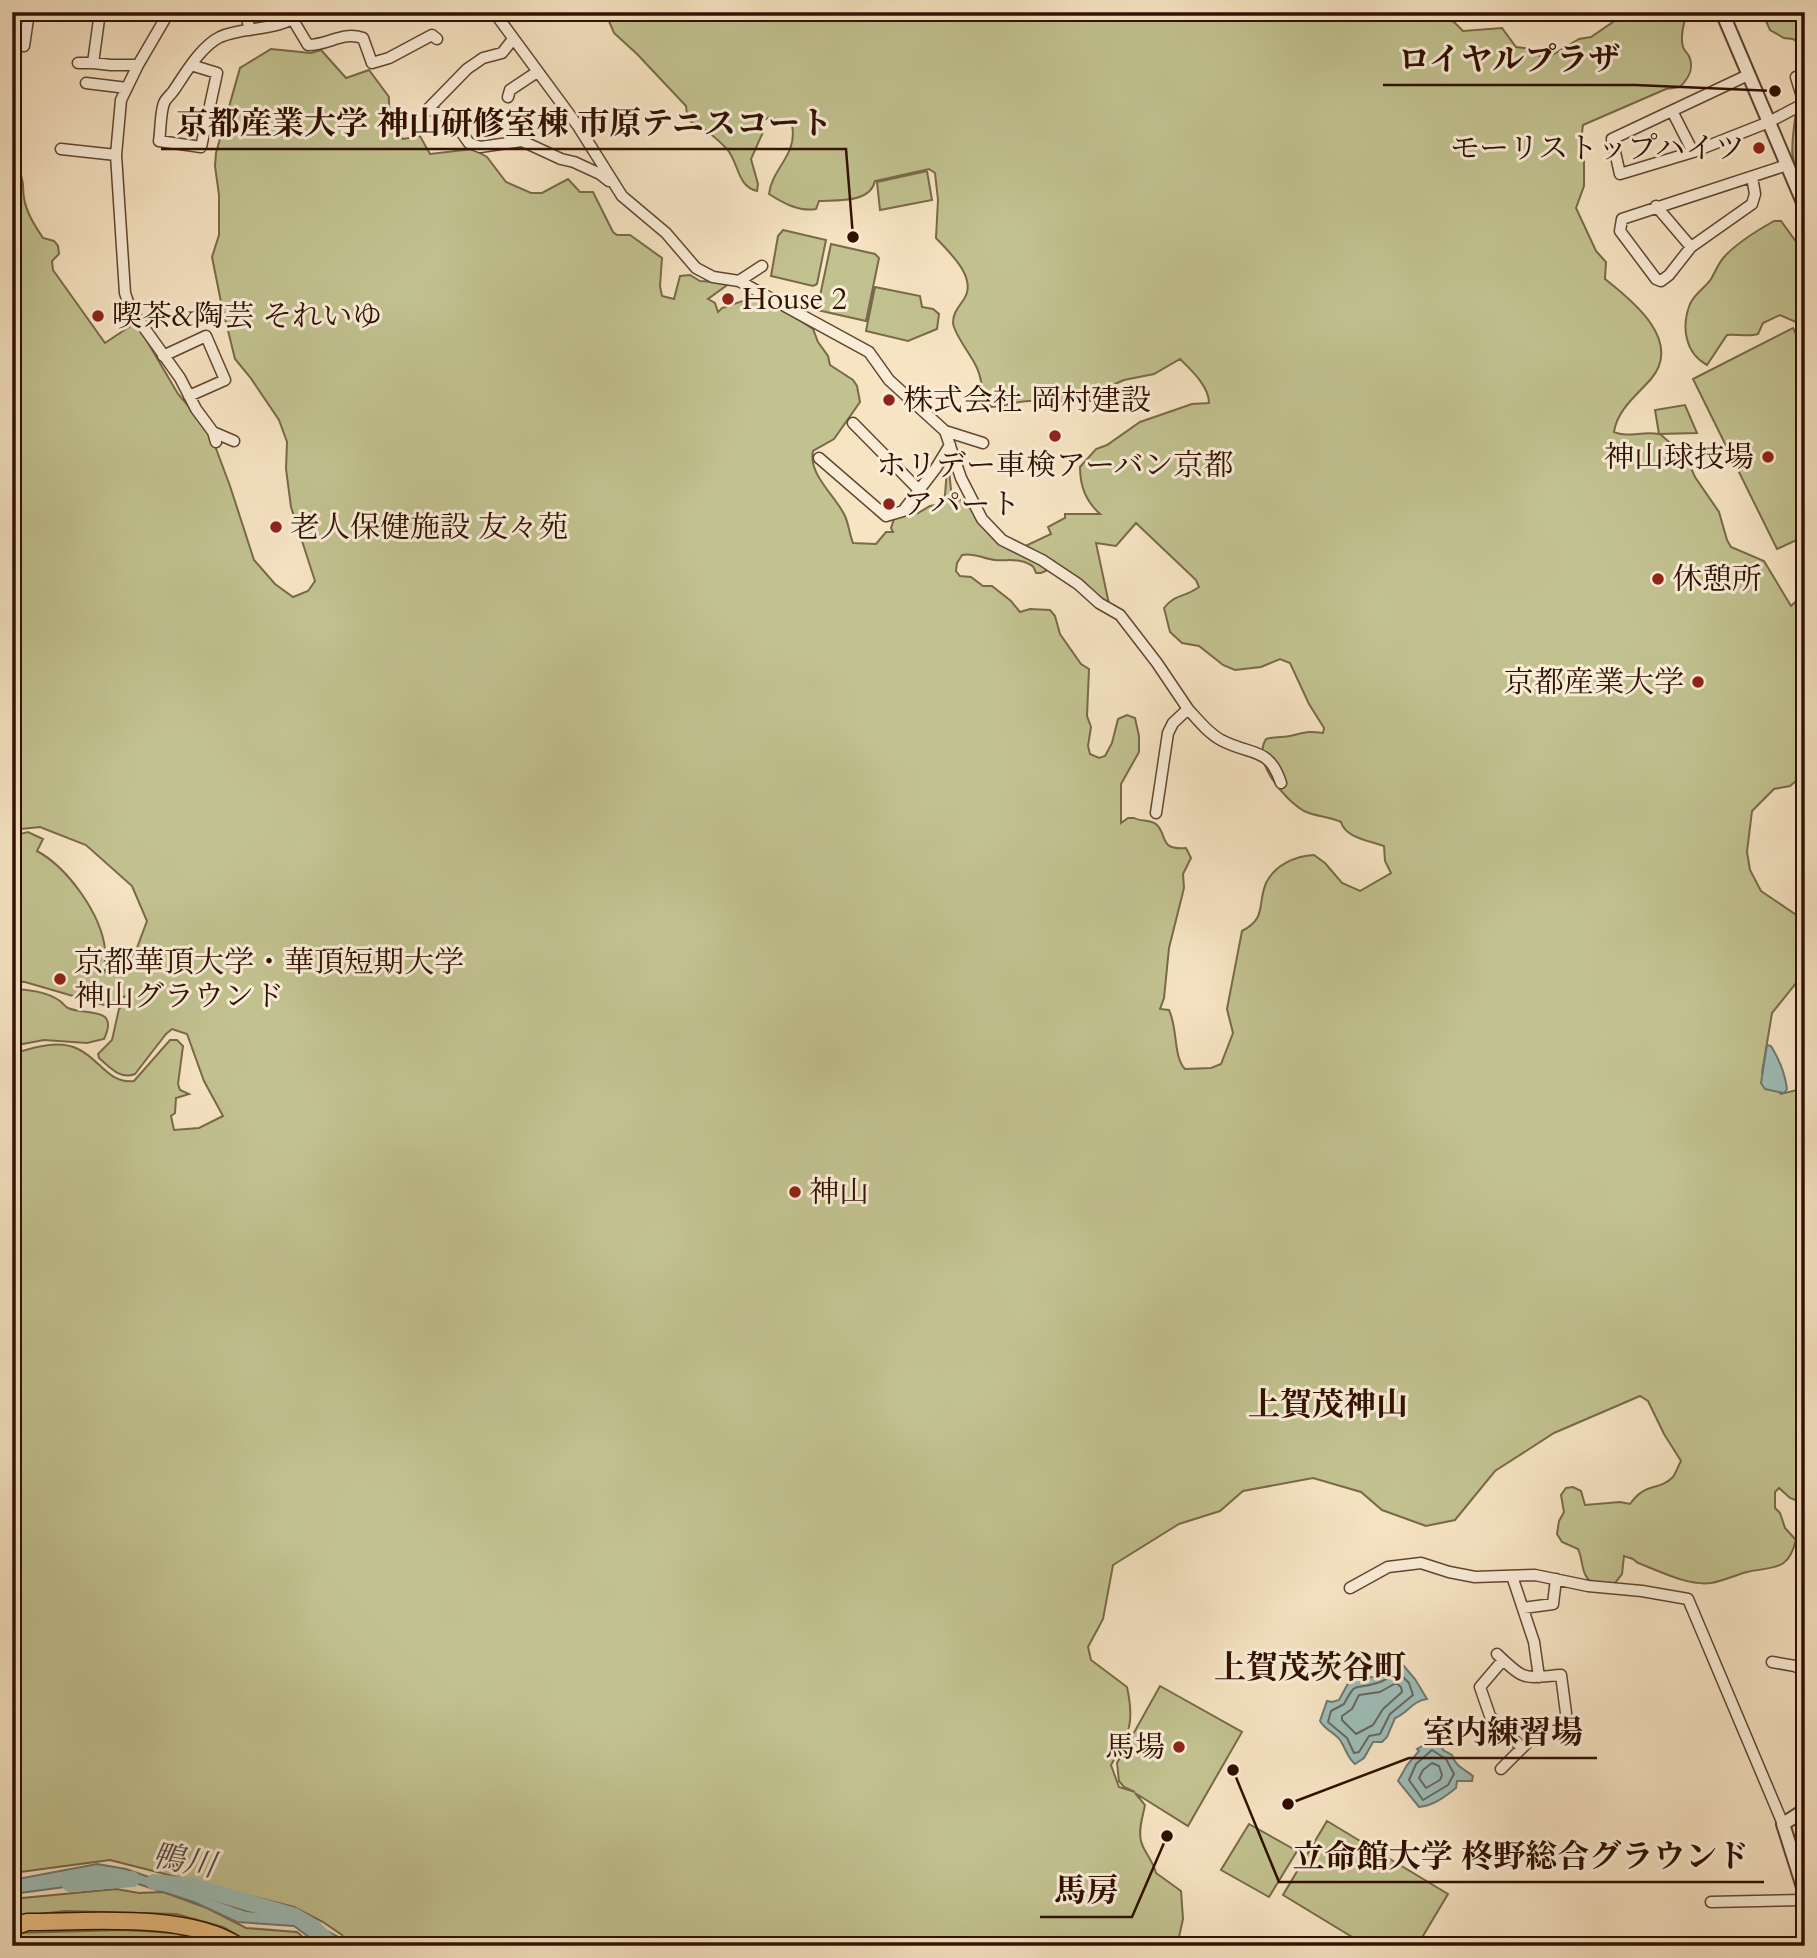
<svg xmlns="http://www.w3.org/2000/svg" width="1817" height="1958" font-family="Cardo,'Noto Serif JP',serif">
<style>
.green{fill:#c2c290;stroke:#796948;stroke-width:2}
.water{fill:#9ebeb9;stroke:#72786f;stroke-width:2}
.lines{fill:none;stroke-linecap:round;stroke-linejoin:round}
.shore{stroke:#67675c;stroke-width:2}
.river{stroke:#9ebeb9;stroke-width:16}
.minor-casing{stroke:#624531;stroke-width:13}
.tertiary-casing{stroke:#624531;stroke-width:16}
.primary-casing{stroke:#301000;stroke-width:19}
.minor{stroke:#faedd8;stroke-width:10}
.tertiary{stroke:#faedd8;stroke-width:12}
.primary{stroke:#ecc282;stroke-width:16}
.poi-dot{fill:#8f2418;stroke:#faedd8;stroke-width:2.5}
.labels{text-anchor:middle;stroke-width:6;stroke-linejoin:round;paint-order:stroke}
.poi-label{font-size:30px;fill:#301000;stroke:#faedd8;text-anchor:start}
.neighbourhood-label{font-size:32px;font-weight:bold;fill:#301000;stroke:#faedd8}
.water-label{font-size:32px;font-style:italic;fill:#564d41;stroke:#faedd8}
.leader{fill:none;stroke:#301000;stroke-width:2.5}
.callout-dot{fill:#301000;stroke:#faedd8;stroke-width:2.5}
.callout-label{font-size:32px;text-anchor:middle;font-weight:bold;fill:#301000;stroke:#faedd8;stroke-width:6;stroke-linejoin:round;paint-order:stroke}
</style>
<rect width="100%" height="100%" fill="#f7e4c3"/>
<filter id="stains"><feTurbulence type="fractalNoise" baseFrequency=".00286" numOctaves="4"/><feColorMatrix values="0 0 0 0 .2 0 0 0 0 .09 0 0 0 0 .02 0 0 0 .5 -.17"/></filter>
<radialGradient id="worn" r=".72"><stop offset=".6" stop-color="#630" stop-opacity="0"/><stop offset="1" stop-color="#630" stop-opacity=".3"/></radialGradient>
<!-- green -->
<path class="green" d="M 605,12 L 1436,12 L 1455,23 L 1463,31 L 1502,28 L 1516,47 L 1532,49 L 1544,60 L 1579,39 L 1591,37 L 1616,20 L 1626,17 L 1631,12 L 1688,12 C 1684,20 1680,37 1683,47 C 1684,50 1687,53 1689,56 C 1695,69 1688,79 1680,87 L 1666,89 L 1583,125 L 1580,149 L 1584,161 L 1584,186 L 1576,208 L 1596,251 L 1606,262 L 1605,279 C 1633,301 1683,341 1651,379 C 1637,395 1617,410 1614,432 C 1628,438 1642,431 1659,434 L 1655,410 L 1685,405 L 1697,433 L 1660,434 L 1686,457 L 1695,477 L 1719,512 L 1727,540 L 1731,547 L 1764,561 L 1791,606 L 1805,593 L 1805,788 L 1797,780 L 1790,786 L 1774,789 L 1752,811 L 1747,852 L 1750,870 L 1761,891 L 1795,914 L 1805,915 L 1805,972 L 1772,1013 L 1762,1073 L 1781,1094 L 1805,1088 L 1805,1499 L 1800,1502 L 1790,1498 L 1779,1488 L 1775,1492 L 1775,1508 L 1780,1513 L 1785,1528 L 1796,1540 C 1788,1572 1774,1566 1747,1572 C 1735,1575 1724,1581 1711,1583 C 1687,1586 1660,1571 1638,1563 L 1633,1559 L 1624,1556 L 1622,1574 L 1615,1583 L 1593,1584 C 1580,1574 1584,1562 1578,1549 L 1562,1542 L 1557,1534 L 1559,1521 L 1564,1512 L 1561,1495 L 1566,1488 L 1573,1487 L 1581,1491 L 1585,1505 L 1620,1502 L 1630,1504 C 1646,1481 1658,1492 1673,1477 C 1676,1473 1678,1466 1681,1461 L 1664,1434 L 1648,1401 L 1640,1396 L 1554,1433 L 1495,1471 L 1455,1520 L 1426,1526 L 1382,1510 L 1361,1492 L 1313,1478 L 1243,1491 L 1220,1511 L 1179,1524 L 1113,1565 L 1103,1619 L 1088,1647 L 1091,1660 L 1127,1687 C 1135,1724 1129,1733 1111,1765 L 1119,1787 L 1135,1792 L 1124,1787 L 1119,1781 L 1117,1763 L 1160,1686 L 1242,1732 L 1188,1826 L 1135,1793 L 1145,1805 C 1143,1816 1138,1829 1141,1841 C 1143,1851 1153,1860 1156,1873 L 1181,1891 L 1183,1919 L 1177,1946 L 348,1946 L 342,1935 L 323,1922 L 294,1907 L 110,1860 L 12,1873 L 12,1054 C 32,1048 58,1039 78,1049 C 100,1059 108,1084 134,1081 L 170,1040 L 177,1040 L 183,1046 L 178,1084 L 180,1090 L 189,1094 L 176,1098 L 175,1113 L 171,1116 L 174,1130 L 199,1128 L 223,1116 L 204,1081 L 187,1034 L 172,1029 L 166,1034 L 135,1074 C 120,1080 110,1067 99,1058 L 98,1054 L 112,1040 L 119,1009 L 129,999 L 125,996 L 110,1006 L 104,1005 L 25,982 L 12,981 L 12,836 L 28,832 L 43,839 L 37,851 C 68,868 101,914 105,949 C 105,957 105,964 105,972 L 108,971 L 111,959 L 135,953 L 147,921 L 132,886 L 86,845 L 40,827 L 12,830 L 13,170 L 19,171 C 25,183 22,185 24,198 C 26,212 35,226 43,238 L 54,241 L 58,246 L 59,254 L 52,261 L 53,270 L 105,343 L 132,325 L 140,329 L 178,394 L 209,430 L 230,486 L 254,560 L 275,584 L 293,597 L 308,591 L 315,581 L 291,507 L 286,469 L 287,442 L 279,420 L 250,377 L 235,359 L 221,302 L 212,257 L 219,235 L 219,195 L 215,166 L 216,153 L 240,68 L 271,49 L 311,53 L 321,50 L 346,78 L 369,70 L 389,97 C 388,111 394,128 403,139 L 420,136 L 430,154 L 473,149 L 487,157 L 506,182 L 531,193 L 542,193 L 568,179 L 580,192 L 593,192 L 613,232 L 617,235 L 630,235 L 662,258 L 660,286 L 662,296 L 674,299 L 680,276 L 690,275 L 700,281 L 730,283 L 708,299 L 715,303 L 718,312 L 722,308 L 760,295 L 813,329 L 818,342 L 828,356 L 830,365 L 853,380 L 857,386 L 860,402 L 834,439 L 813,451 C 808,475 836,496 845,516 C 849,525 849,533 853,543 L 876,544 L 886,532 L 893,532 L 891,528 L 894,519 L 900,515 L 918,513 L 930,506 L 941,504 L 945,495 L 947,469 L 949,469 L 951,490 L 966,507 L 972,508 L 1026,554 L 1048,570 L 1041,573 L 1036,573 C 1034,568 1034,566 1029,564 C 1019,558 1006,561 995,560 C 983,559 974,552 962,555 L 957,563 L 956,571 L 960,576 L 971,577 L 983,586 L 992,586 L 1011,601 L 1020,612 L 1030,609 L 1050,610 L 1055,616 L 1060,634 L 1081,664 L 1089,669 L 1087,716 L 1091,727 L 1088,746 L 1090,754 L 1099,758 L 1105,756 L 1112,743 L 1118,719 L 1127,715 L 1135,718 L 1139,736 L 1139,752 L 1121,784 L 1121,823 L 1128,818 L 1134,818 C 1141,822 1151,819 1157,825 C 1168,837 1159,850 1186,848 L 1191,858 L 1183,874 L 1184,888 L 1169,948 L 1164,998 L 1160,1009 L 1169,1010 C 1178,1029 1173,1056 1185,1069 L 1211,1068 L 1221,1064 L 1233,1033 L 1227,1009 L 1242,931 C 1267,918 1257,905 1266,883 C 1275,865 1295,856 1314,855 L 1325,863 L 1342,883 L 1360,891 L 1391,873 L 1385,861 L 1384,846 C 1371,841 1345,838 1341,822 C 1330,817 1314,816 1304,811 C 1284,799 1252,762 1266,739 C 1276,736 1285,738 1294,735 C 1307,732 1309,731 1323,733 L 1324,728 L 1309,704 L 1290,663 L 1280,659 L 1261,667 L 1235,670 L 1223,665 L 1199,646 L 1182,643 L 1170,632 L 1164,608 C 1176,593 1184,598 1199,587 L 1196,580 L 1136,523 L 1116,546 L 1096,543 L 1109,604 L 1103,602 L 1083,581 L 1023,547 L 1051,534 L 1048,527 L 1065,518 L 1065,514 L 1100,514 C 1086,501 1080,487 1080,467 L 1096,449 L 1107,445 L 1140,422 L 1192,404 L 1209,403 C 1209,386 1191,370 1180,359 L 1154,374 L 1124,380 L 1090,395 L 1090,401 C 1069,402 1049,401 1029,401 C 1016,401 1004,407 991,407 C 981,395 983,379 976,366 C 971,355 954,334 953,323 C 953,312 959,307 964,299 C 978,278 949,252 936,238 L 938,200 L 935,173 L 929,169 L 875,181 C 870,203 839,200 819,201 L 816,209 C 799,212 783,203 769,194 C 772,168 798,155 792,125 L 770,117 L 763,120 L 763,132 L 751,159 L 758,184 L 757,191 C 736,186 739,161 726,148 C 721,143 715,137 709,133 C 696,121 688,129 686,106 L 637,54 L 614,33 Z
M 1762,12 L 1805,12 L 1805,48 L 1793,39 L 1784,38 L 1770,30 Z
M 1805,108 L 1805,189 C 1787,157 1792,146 1796,111 Z
M 927,171 L 932,200 L 880,210 L 877,182 Z
M 1774,221 L 1781,221 L 1805,254 L 1805,326 L 1780,315 L 1763,323 L 1758,334 C 1749,337 1737,334 1727,335 L 1707,365 C 1685,353 1681,327 1690,304 C 1695,293 1705,288 1711,279 C 1716,271 1718,263 1725,256 C 1738,242 1758,230 1774,221 Z
M 783,230 L 826,240 L 817,284 L 813,286 L 771,276 L 778,236 Z
M 831,244 L 875,254 L 879,258 L 866,321 L 817,310 Z
M 875,287 L 920,296 L 922,307 L 933,309 L 939,314 L 937,329 L 908,341 L 866,331 Z
M 1793,328 L 1805,352 L 1805,536 L 1777,549 L 1693,379 Z
M 12,989 C 27,989 48,992 60,1001 C 64,1004 64,1006 68,1008 C 85,1016 120,1005 104,1039 L 87,1043 L 44,1040 L 12,1046 Z
M 1327,1821 L 1448,1894 L 1417,1946 L 1367,1946 L 1283,1895 Z
M 1249,1824 L 1297,1851 L 1269,1897 L 1221,1870 Z
M 116,1889 L 139,1893 L 163,1892 L 207,1908 L 246,1928 L 297,1932 L 313,1946 L 256,1946 L 223,1927 L 176,1914 L 65,1911 L 12,1917 L 12,1899 Z
M 124,1930 L 175,1933 L 214,1946 L 12,1946 L 12,1935 L 16,1933 Z"/>
<!-- water -->
<path class="water" d="M 1767,1045 L 1771,1046 C 1779,1059 1785,1073 1787,1089 L 1784,1093 L 1765,1089 L 1761,1083 Z
M 1403,1665 L 1415,1679 L 1427,1699 C 1412,1701 1408,1713 1395,1718 L 1387,1737 L 1382,1742 L 1373,1742 L 1364,1758 L 1355,1764 C 1347,1757 1346,1749 1340,1740 C 1334,1732 1325,1730 1320,1721 L 1327,1701 L 1332,1702 L 1339,1700 L 1351,1678 L 1375,1677 L 1385,1667 L 1389,1669 Z
M 1435,1739 L 1440,1741 L 1443,1750 L 1452,1755 C 1456,1767 1463,1768 1473,1776 L 1472,1781 L 1457,1781 L 1456,1788 C 1446,1796 1433,1806 1419,1807 L 1398,1781 L 1407,1765 L 1419,1751 L 1417,1749 Z
M 97,1864 L 126,1869 L 246,1911 L 301,1917 L 342,1939 L 346,1946 L 321,1946 L 294,1926 L 237,1922 L 194,1902 L 132,1882 L 100,1879 L 72,1886 L 12,1894 L 12,1880 Z"/>
<g class="lines">
<!-- shore -->
<path class="shore" d="M 1399,1673 L 1409,1683 L 1413,1695 L 1390,1714 L 1380,1734 L 1369,1736 L 1359,1752 L 1354,1753 L 1347,1738 L 1328,1722 L 1331,1711 L 1344,1704 C 1357,1679 1354,1691 1377,1683 C 1385,1681 1390,1676 1399,1673 Z
M 1396,1683 L 1401,1687 L 1402,1692 L 1383,1709 L 1373,1725 L 1356,1734 L 1342,1720 L 1342,1716 L 1352,1709 L 1359,1695 L 1380,1692 Z
M 1432,1750 L 1446,1759 L 1454,1774 L 1448,1785 L 1423,1800 L 1409,1780 L 1416,1764 Z
M 1432,1763 L 1439,1766 L 1442,1775 L 1440,1780 L 1426,1788 L 1419,1778 L 1423,1770 Z"/>
<!-- river -->
<path class="river" d="M 154,1882 L 192,1886 L 295,1916 L 313,1927 L 333,1946
M 70,1884 L 132,1879"/>
<defs>
<path id="minor" d="M 100,12 L 93,63 L 111,65 L 138,65
M 169,12 L 138,65 L 121,100 L 116,155 L 125,293 L 130,308 L 180,378 L 196,409 L 213,432 L 216,442
M 248,12 L 246,15 L 250,30
M 494,12 L 578,126 L 622,196 L 666,233 L 696,268 L 713,277 L 739,281 L 869,352 L 889,380 L 945,431 L 961,478 L 982,519 L 1002,540 L 1042,560 L 1078,584 L 1099,603 L 1120,615 L 1157,663 L 1188,709 L 1173,723 L 1168,733 L 1156,813
M 293,20 L 308,45 C 330,45 341,31 363,38 L 372,63 L 389,58 L 432,35 L 437,39
M 12,28 L 16,12
M 513,39 L 502,53 L 483,58 L 467,69 L 428,109 L 452,119 L 469,143 L 480,147 L 522,141 L 561,159 L 574,162 L 600,174 L 609,181
M 12,44 L 24,46 L 29,12
M 78,63 L 93,63
M 191,65 L 217,73 L 201,147 L 159,141 C 161,129 160,114 164,103 C 166,98 171,95 174,90 C 185,74 201,46 220,37 C 247,25 278,33 302,12
M 86,83 L 127,88
M 508,97 L 510,90 L 537,72
M 1804,103 L 1796,77 L 1805,74
M 1672,111 L 1693,152 L 1620,174 L 1612,139 L 1748,75
M 61,149 L 116,155
M 1693,152 L 1769,122 L 1805,103
M 1656,206 L 1691,247 L 1669,275 L 1661,281 L 1656,279 L 1620,231 L 1622,219 L 1787,165
M 1691,247 L 1752,204 L 1755,194 L 1752,177
M 739,281 L 762,266
M 163,356 L 206,336 L 225,380 L 189,396
M 853,423 L 918,489
M 945,431 L 983,443
M 213,432 L 234,441
M 819,458 L 886,516 L 903,511 L 936,468 L 950,445
M 1188,709 C 1198,720 1208,733 1221,740 C 1251,756 1269,746 1281,783
M 1512,1576 L 1534,1642 L 1539,1677
M 1350,1588 L 1388,1567 L 1421,1563 L 1449,1572 L 1475,1577 L 1535,1575 L 1588,1586 L 1642,1591 L 1688,1599 L 1783,1824
M 1523,1608 L 1553,1604 L 1556,1579
M 1497,1654 C 1525,1681 1522,1678 1561,1675 L 1566,1713
M 1503,1660 L 1480,1687 L 1490,1716 L 1522,1748
M 1772,1662 L 1795,1666 L 1805,1672
M 1501,1769 L 1533,1737 L 1539,1727
M 1711,1902 L 1803,1900"/>
<path id="tertiary" d="M 1722,12 L 1805,207
M 1805,1810 L 1783,1824 L 1803,1887 L 1805,1938"/>
<path id="primary" d="M 12,1928 L 27,1922 C 86,1922 187,1912 238,1946"/>
</defs>
<!-- minor casing -->
<use href="#minor" class="minor-casing"/>
<!-- tertiary casing -->
<use href="#tertiary" class="tertiary-casing"/>
<!-- primary casing -->
<use href="#primary" class="primary-casing"/>
<!-- minor -->
<use href="#minor" class="minor"/>
<!-- tertiary -->
<use href="#tertiary" class="tertiary"/>
<!-- primary -->
<use href="#primary" class="primary"/>
</g>
<!-- markers -->
<g class="poi-dot">
<circle cx="1759" cy="148" r="7"/>
<circle cx="728" cy="299" r="7"/>
<circle cx="98" cy="316" r="7"/>
<circle cx="889" cy="400" r="7"/>
<circle cx="1055" cy="436" r="7"/>
<circle cx="1768" cy="457" r="7"/>
<circle cx="889" cy="504" r="7"/>
<circle cx="276" cy="527" r="7"/>
<circle cx="1658" cy="579" r="7"/>
<circle cx="1698" cy="682" r="7"/>
<circle cx="60" cy="979" r="7"/>
<circle cx="795" cy="1192" r="7"/>
<circle cx="1179" cy="1747" r="7"/>
</g>
<g class="labels">
<!-- poi labels -->
<g class="poi-label">
<text x="1745" y="158" text-anchor="end">モーリストップハイツ</text>
<text x="742" y="309">House 2</text>
<text x="112" y="326">喫茶&amp;陶芸 それいゆ</text>
<text x="903" y="410">株式会社 岡村建設</text>
<text x="1754" y="467" text-anchor="end">神山球技場</text>
<text x="1055" y="475" text-anchor="middle">ホリデー車検アーバン京都</text>
<text x="903" y="514">アパート</text>
<text x="290" y="537">老人保健施設 友々苑</text>
<text x="1672" y="589">休憩所</text>
<text x="1684" y="692" text-anchor="end">京都産業大学</text>
<text x="74" y="972">京都華頂大学・華頂短期大学<tspan x="74" dy="34">神山グラウンド</tspan></text>
<text x="809" y="1202">神山</text>
<text x="1165" y="1757" text-anchor="end">馬場</text>
</g>
<!-- neighbourhood labels -->
<g class="neighbourhood-label">
<text x="1328" y="1415">上賀茂神山</text>
<text x="1310" y="1678">上賀茂茨谷町</text>
</g>
<!-- water labels -->
<g class="water-label">
<text transform="translate(184 1860) rotate(10)" y="11">鴨川</text>
</g>
</g>
<!-- callouts -->
<path class="leader" d="M1775 91L1635 85H1383M853 237L846 149H161M1288 1804L1409 1758H1597M1233 1770L1279 1882H1764M1167 1836L1132 1917H1040"/>
<g class="callout-dot">
<circle cx="1775" cy="91" r="7"/>
<circle cx="853" cy="237" r="7"/>
<circle cx="1288" cy="1804" r="7"/>
<circle cx="1233" cy="1770" r="7"/>
<circle cx="1167" cy="1836" r="7"/>
</g>
<g class="callout-label">
<text x="1509" y="70">ロイヤルプラザ</text>
<text x="504" y="134">京都産業大学 神山研修室棟 市原テニスコート</text>
<text x="1503" y="1743">室内練習場</text>
<text x="1521" y="1867">立命館大学 柊野総合グラウンド</text>
<text x="1086" y="1901">馬房</text>
</g>
<!-- margin -->
<rect width="1817" height="1958" fill="none" stroke="#f7e4c3" stroke-width="42"/>
<rect x="14" y="14" width="1789" height="1930" fill="none" stroke="#301000" stroke-width="3.5"/>
<rect x="21" y="21" width="1775" height="1916" fill="none" stroke="#301000" stroke-width="2"/>
<rect width="100%" height="100%" filter="url(#stains)"/>
<rect width="100%" height="100%" fill="url(#worn)"/>
</svg>
